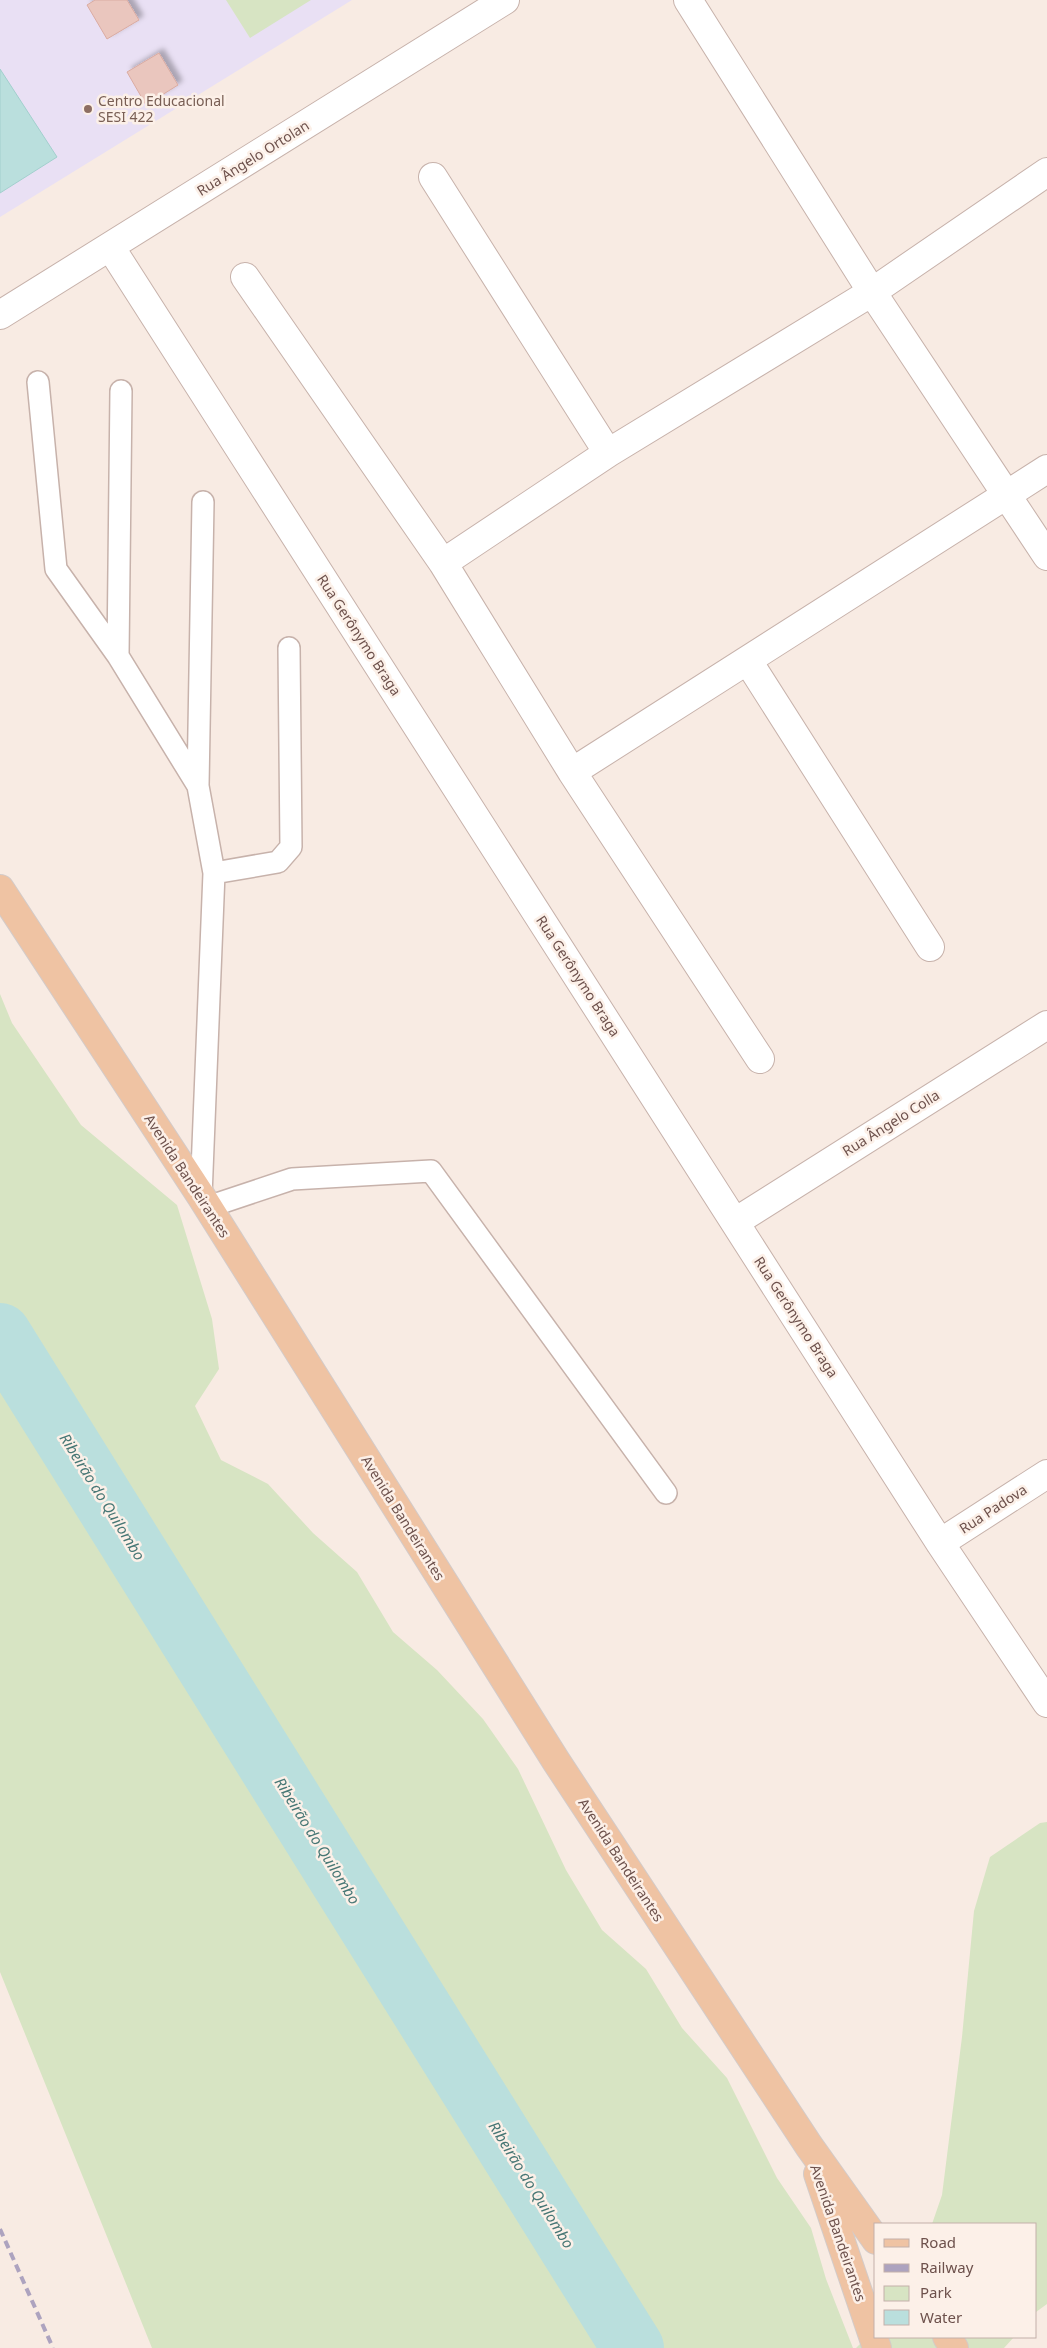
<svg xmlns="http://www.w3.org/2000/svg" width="1047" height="2348" font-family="'Noto Sans',sans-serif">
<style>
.education{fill:#e9e0f4}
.green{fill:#d7e4c3}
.water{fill:#badfdd;stroke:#a2cfcd}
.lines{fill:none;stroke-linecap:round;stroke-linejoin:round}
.river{stroke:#badfdd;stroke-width:62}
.building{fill:#eac6be;stroke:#daaba1;filter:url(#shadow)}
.service-casing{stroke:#c7b2ab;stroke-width:24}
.minor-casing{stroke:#c7b2ab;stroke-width:30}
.primary-casing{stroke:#d3cbc9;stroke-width:30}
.service{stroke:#fff;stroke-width:21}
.minor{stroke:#fff;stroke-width:28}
.primary{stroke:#efc3a3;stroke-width:28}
.rail{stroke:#ada3bf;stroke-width:4;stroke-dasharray:8 5;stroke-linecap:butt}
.education-dot{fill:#8d6e63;stroke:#fcf0e8;stroke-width:2}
.labels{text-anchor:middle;stroke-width:5;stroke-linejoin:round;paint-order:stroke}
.education-label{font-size:14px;fill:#785e54;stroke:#fcf0e8;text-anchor:start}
.street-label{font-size:14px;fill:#6d514c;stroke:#fcf0e8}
.water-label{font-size:15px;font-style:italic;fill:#477775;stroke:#fcf0e8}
</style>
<defs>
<filter id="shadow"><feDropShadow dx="4.5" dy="-4.5" stdDeviation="2.5" flood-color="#0004"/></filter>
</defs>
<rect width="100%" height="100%" fill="#f8ebe3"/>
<!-- education -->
<path class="education" d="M 0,0 L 352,0 L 0,217 Z"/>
<!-- green -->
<path class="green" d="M 226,0 L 311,0 L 250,38 Z
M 0,994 L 12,1023 L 81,1125 L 177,1205 L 212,1319 L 219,1369 L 195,1406 L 221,1460 L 268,1484 L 313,1533 L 357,1572 L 393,1632 L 437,1670 L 483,1719 L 518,1769 L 566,1870 L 602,1930 L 646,1969 L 682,2028 L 727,2078 L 777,2178 L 811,2228 L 826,2279 L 853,2348 L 152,2348 L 0,1972 Z
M 1047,1822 L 1047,2304 L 1036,2312 L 1036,2224 L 932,2224 L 942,2195 L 962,2037 L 974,1911 L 990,1857 L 1040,1823 Z
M 876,2328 L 876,2337 L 1014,2337 L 1004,2348 L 856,2348 Z"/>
<!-- water -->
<path class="water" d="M 0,69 L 57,157 L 0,193 Z"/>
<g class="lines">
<!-- river -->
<path class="river" d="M 0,1334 L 633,2348"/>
</g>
<!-- building -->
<path class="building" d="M 95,0 L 127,0 L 139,20 L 107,39 L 87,5 Z
M 159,53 L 178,85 L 146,105 L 127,72 Z"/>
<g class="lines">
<defs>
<path id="service" d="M 38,382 L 56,569 L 118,656 L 198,786 L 214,873 L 201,1196
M 118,656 L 121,391
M 198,786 L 203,502
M 214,873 L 278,862 L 291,847 L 289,648
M 208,1207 L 292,1179 L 431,1171 L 666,1493"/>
<path id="minor" d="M 688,0 L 872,292 L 1047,556
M 433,177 L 608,453
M 111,248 L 940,1543 L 1047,1703
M 245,277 L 443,563 L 572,772 L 760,1059
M 0,315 L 505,0
M 443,563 L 608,453 L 872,292 L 1047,172
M 748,661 L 930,947
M 572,772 L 1047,469
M 735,1222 L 1047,1025
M 940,1543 L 1047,1474"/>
<path id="primary" d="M 0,889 L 201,1196 L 556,1761 L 809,2146 L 876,2240
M 818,2174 L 877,2348
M 947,2337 L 954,2348"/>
</defs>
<!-- service casing -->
<use href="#service" class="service-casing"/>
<!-- minor casing -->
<use href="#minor" class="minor-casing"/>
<!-- primary casing -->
<use href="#primary" class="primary-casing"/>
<!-- service -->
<use href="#service" class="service"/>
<!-- minor -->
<use href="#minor" class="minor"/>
<!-- primary -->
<use href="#primary" class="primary"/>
<!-- rail -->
<path class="rail" d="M 0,2229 L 53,2348"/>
</g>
<!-- markers -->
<circle class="education-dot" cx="88" cy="109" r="5"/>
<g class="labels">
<!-- education labels -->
<g class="education-label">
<text x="98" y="106">Centro Educacional<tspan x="98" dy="16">SESI 422</tspan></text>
</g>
<!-- street labels -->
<g class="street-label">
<text transform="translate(253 158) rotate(-32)" y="5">Rua Ângelo Ortolan</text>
<text transform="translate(359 635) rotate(57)" y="5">Rua Gerônymo Braga</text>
<text transform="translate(578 976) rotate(57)" y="5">Rua Gerônymo Braga</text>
<text transform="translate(891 1123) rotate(-32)" y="5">Rua Ângelo Colla</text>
<text transform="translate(187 1176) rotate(57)" y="5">Avenida Bandeirantes</text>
<text transform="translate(796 1317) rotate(57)" y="5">Rua Gerônymo Braga</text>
<text transform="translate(993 1509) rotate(-33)" y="5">Rua Padova</text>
<text transform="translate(403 1518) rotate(58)" y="5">Avenida Bandeirantes</text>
<text transform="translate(621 1860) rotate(57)" y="5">Avenida Bandeirantes</text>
<text transform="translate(838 2233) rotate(71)" y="5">Avenida Bandeirantes</text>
</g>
<!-- water labels -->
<g class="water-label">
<text transform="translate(102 1497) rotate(58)" y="5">Ribeirão do Quilombo</text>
<text transform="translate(317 1841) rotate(58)" y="5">Ribeirão do Quilombo</text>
<text transform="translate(531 2185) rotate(58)" y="5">Ribeirão do Quilombo</text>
</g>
</g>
<!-- legend -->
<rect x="874" y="2223" width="162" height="115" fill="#fcf0e8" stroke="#c3b0aa"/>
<rect x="884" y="2239" width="25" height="8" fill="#efc3a3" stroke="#c3b0aa"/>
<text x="920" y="2248" font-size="15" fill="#6d514c">Road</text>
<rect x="884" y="2264" width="25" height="8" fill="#ada3bf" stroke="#c3b0aa"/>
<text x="920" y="2273" font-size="15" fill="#6d514c">Railway</text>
<rect x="884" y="2286" width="25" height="15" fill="#d7e4c3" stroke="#c3b0aa"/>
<text x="920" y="2298" font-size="15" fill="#6d514c">Park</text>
<rect x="884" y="2310" width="25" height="15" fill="#badfdd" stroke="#c3b0aa"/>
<text x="920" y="2323" font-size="15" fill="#6d514c">Water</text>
</svg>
